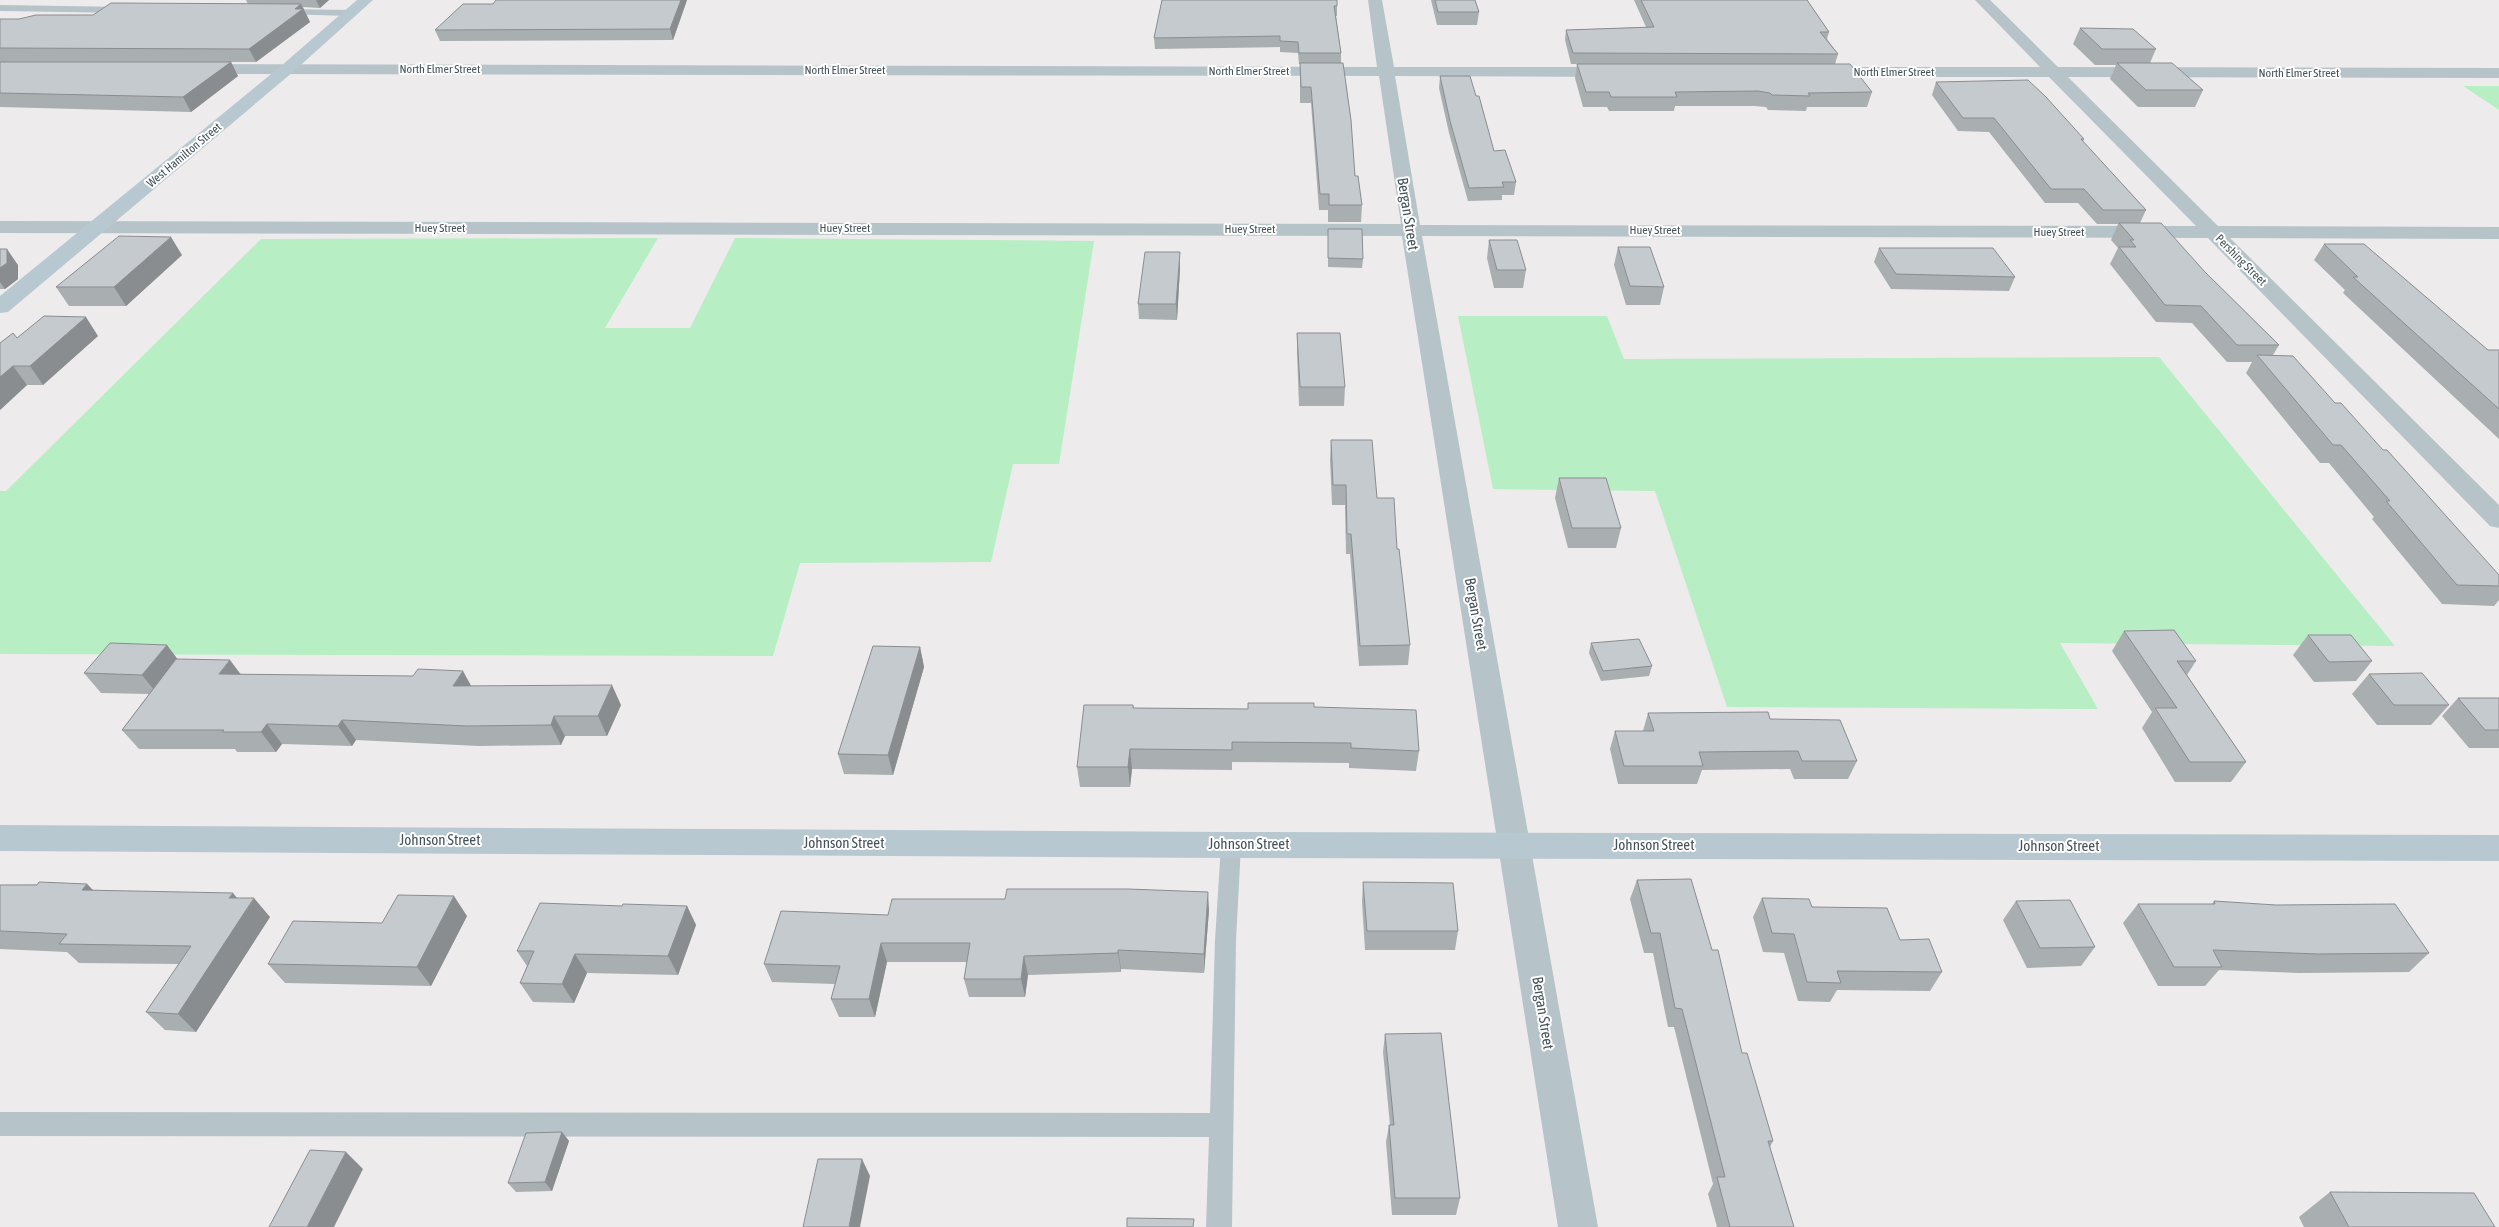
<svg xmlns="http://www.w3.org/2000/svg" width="2499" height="1227" font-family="'Asap Condensed',sans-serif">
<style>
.green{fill:#b7eec3}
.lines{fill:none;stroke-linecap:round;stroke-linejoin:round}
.lane{fill:#b6c3c9;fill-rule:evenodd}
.street{fill:#b6c3c9;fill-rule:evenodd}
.secondary{fill:#b8c8d0;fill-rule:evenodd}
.wall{fill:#a9aeb1}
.shaded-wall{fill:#8a8d90}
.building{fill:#c5cace;stroke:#8a8d90}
.labels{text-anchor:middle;stroke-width:4;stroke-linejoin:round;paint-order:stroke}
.far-street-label{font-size:12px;fill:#445259;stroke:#fff}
.street-label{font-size:15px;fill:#445259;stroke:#fff}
</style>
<rect width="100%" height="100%" fill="#eeebec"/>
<!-- green -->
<path class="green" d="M 2463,86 L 2499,86 L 2499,110 Z
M 658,238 L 605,328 L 690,328 L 735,238 L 1094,241 L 1059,464 L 1013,464 L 991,562 L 800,563 L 773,656 L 0,654 L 0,491 L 6,491 L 261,239 Z
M 1458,316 L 1607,316 L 1624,359 L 2159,357 L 2395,646 L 2060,643 L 2098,709 L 1727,707 L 1655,491 L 1493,489 Z"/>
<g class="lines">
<!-- lane -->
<path class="lane" d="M 0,5 L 126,7 L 131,10 L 126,13 L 0,11 Z
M 282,9 L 351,10 L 356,13 L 351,16 L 279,14 L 279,10 Z
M 1231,837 L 1238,839 L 1241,845 L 1236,940 L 1232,1227 L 1206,1227 L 1209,1137 L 0,1136 L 0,1112 L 1210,1113 L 1215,940 L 1221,845 L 1224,839 Z"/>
<!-- street -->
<path class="street" d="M 1368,0 L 1382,0 L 1394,67 L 1613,67 L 1619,69 L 1621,72 L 1619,75 L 1613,77 L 1395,76 L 1420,225 L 2196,226 L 2049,77 L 1818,77 L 1812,75 L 1810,72 L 1812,69 L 1818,67 L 2040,67 L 1975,0 L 1990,0 L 2058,67 L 2499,68 L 2499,78 L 2068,77 L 2218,226 L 2499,227 L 2499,239 L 2230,238 L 2499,505 L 2499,528 L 2490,526 L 2208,238 L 1422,236 L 1598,1227 L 1558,1227 L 1402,236 L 0,233 L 0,221 L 1401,224 L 1379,76 L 198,74 L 190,69 L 198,64 L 1377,67 Z"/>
<!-- secondary -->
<path class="secondary" d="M 357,0 L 373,0 L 293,72 L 8,312 L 0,313 L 0,296 L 281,66 Z
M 0,825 L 1231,832 L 2499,835 L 2499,861 L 1231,858 L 0,851 Z"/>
</g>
<!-- wall -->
<path class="wall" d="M 246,0 L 329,0 L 320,8 L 303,7 L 310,22 L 256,62 L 231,62 L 238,76 L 191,112 L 0,107 L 0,19 L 19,19 L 93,15 L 248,4 Z
M 496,0 L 687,0 L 673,40 L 440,41 L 435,30 L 493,4 Z
M 1162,0 L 1337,6 L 1337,16 L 1336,16 L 1341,53 L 1341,63 L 1355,176 L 1362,205 L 1361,222 L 1328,222 L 1328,210 L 1319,210 L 1311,103 L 1300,103 L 1300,64 L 1299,64 L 1298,53 L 1280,52 L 1280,47 L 1155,49 L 1154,38 Z
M 1431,0 L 1475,0 L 1479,12 L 1477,25 L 1437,25 Z
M 1634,0 L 1807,0 L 1829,32 L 1827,39 L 1838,54 L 1835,64 L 1872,92 L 1867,107 L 1807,107 L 1806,111 L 1768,110 L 1766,107 L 1754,106 L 1675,106 L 1674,111 L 1609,111 L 1607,107 L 1583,107 L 1575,78 L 1577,64 L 1571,64 L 1565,40 L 1566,30 L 1646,27 Z
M 2080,28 L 2156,49 L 2150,63 L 2203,90 L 2195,107 L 2138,107 L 2110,79 L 2116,65 L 2095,65 L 2073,44 Z
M 1440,76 L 1476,96 L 1494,151 L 1516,182 L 1514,195 L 1502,195 L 1502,200 L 1468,201 L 1449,133 L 1439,88 Z
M 1936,82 L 2084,139 L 2083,142 L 2146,210 L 2140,223 L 2205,272 L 2279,345 L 2273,355 L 2499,586 L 2499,600 L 2494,606 L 2442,604 L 2372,519 L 2374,517 L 2329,463 L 2320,463 L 2246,373 L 2252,362 L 2227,362 L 2192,323 L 2156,322 L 2110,264 L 2118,248 L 2111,240 L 2118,224 L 2097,224 L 2078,203 L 2045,203 L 1989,132 L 1958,131 L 1932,95 Z
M 1328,238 L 1363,259 L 1362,268 L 1328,267 Z
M 1489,240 L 1526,270 L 1523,288 L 1494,288 L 1487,258 Z
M 2324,244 L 2488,350 L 2499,350 L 2499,439 L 2343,293 L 2345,290 L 2314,260 Z
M 1618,247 L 1664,287 L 1660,305 L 1626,305 L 1614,265 Z
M 1879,248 L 2015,277 L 2009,291 L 1891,289 L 1874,262 Z
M 0,249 L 18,265 L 18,279 L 5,289 L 0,289 Z
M 182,255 L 126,306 L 69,306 L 56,287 Z
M 1180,268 L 1177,320 L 1139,319 L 1138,304 Z
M 1297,333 L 1345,387 L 1344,406 L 1299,406 L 1297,352 Z
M 98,336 L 43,385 L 27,385 L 0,410 L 17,338 Z
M 1331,440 L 1377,498 L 1397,549 L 1410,645 L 1408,665 L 1359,666 L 1350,554 L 1346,554 L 1345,505 L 1332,505 L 1330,460 Z
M 1559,478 L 1621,528 L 1616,548 L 1568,548 L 1555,498 Z
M 2124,631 L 2196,661 L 2187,675 L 2246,762 L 2231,782 L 2175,782 L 2142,728 L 2152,712 L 2112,651 Z
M 2308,635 L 2372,661 L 2356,681 L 2314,682 L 2293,655 Z
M 1591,643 L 1652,666 L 1649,676 L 1601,681 L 1589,653 Z
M 920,647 L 924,667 L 893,775 L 844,774 L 838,754 Z
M 178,659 L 241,674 L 471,686 L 621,705 L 607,736 L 565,736 L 561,745 L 479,746 L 356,740 L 352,746 L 282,744 L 276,752 L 237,752 L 235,749 L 139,749 L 122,730 L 149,694 L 101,693 L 84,673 Z
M 2369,674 L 2449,705 L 2431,725 L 2377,725 L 2352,694 Z
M 2458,698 L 2499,698 L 2499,748 L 2469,748 L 2442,716 Z
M 1133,705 L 1134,708 L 1248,709 L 1314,707 L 1419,751 L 1416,771 L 1349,768 L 1349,763 L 1232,762 L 1232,770 L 1132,769 L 1130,787 L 1080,787 L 1077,767 Z
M 1648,713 L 1770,719 L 1857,761 L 1848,779 L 1794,779 L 1790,769 L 1702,770 L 1697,784 L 1618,784 L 1610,749 L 1615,731 L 1643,731 Z
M 1637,880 L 1742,1053 L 1773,1141 L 1770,1147 L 1794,1227 L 1717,1227 L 1708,1194 L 1713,1184 L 1674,1027 L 1668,1027 L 1653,953 L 1644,953 L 1630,899 Z
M 1363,882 L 1458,931 L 1455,950 L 1365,950 L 1362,902 Z
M 87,884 L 93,891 L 237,898 L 270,917 L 196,1032 L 165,1030 L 146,1012 L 179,964 L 79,963 L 67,952 L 0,949 L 0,885 Z
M 1762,898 L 1812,907 L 1900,940 L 1942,972 L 1930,991 L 1837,990 L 1830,1002 L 1798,1001 L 1784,953 L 1763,952 L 1753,917 Z
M 2016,901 L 2095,947 L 2081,966 L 2027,968 L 2003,920 Z
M 2214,901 L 2429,953 L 2409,972 L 2299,973 L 2219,970 L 2205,986 L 2158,986 L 2123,923 L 2138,904 L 2212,904 Z
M 622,906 L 687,906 L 696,925 L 678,975 L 587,973 L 574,1003 L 533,1002 L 520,983 L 527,966 L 517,951 Z
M 1209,910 L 1204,973 L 1121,969 L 1121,972 L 1028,975 L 1025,997 L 969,997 L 964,979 L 967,962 L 887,962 L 875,1017 L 839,1017 L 831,999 L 835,984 L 772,982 L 764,964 L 888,915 Z
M 467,916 L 431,986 L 285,983 L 268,964 L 382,923 Z
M 1385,1034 L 1460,1198 L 1456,1215 L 1392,1215 L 1386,1142 L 1389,1125 L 1390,1125 L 1383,1052 Z
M 562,1132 L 569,1141 L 552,1191 L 516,1192 L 508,1183 Z
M 2330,1192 L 2495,1227 L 2304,1227 L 2299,1217 Z"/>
<!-- shaded-wall -->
<path class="shaded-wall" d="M 316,0 L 329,0 L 320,8 Z
M 681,0 L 687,0 L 673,40 L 670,29 Z
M 301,4 L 310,22 L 256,62 L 249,49 Z
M 231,62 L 238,76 L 191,112 L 183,97 Z
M 171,237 L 182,255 L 126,306 L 114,287 Z
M 7,249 L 18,265 L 18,279 L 5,289 L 0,282 L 0,268 Z
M 1180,252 L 1180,268 L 1177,320 L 1176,304 Z
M 86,317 L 98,336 L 43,385 L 30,366 Z
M 13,366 L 27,385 L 0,410 L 0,377 Z
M 167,645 L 182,665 L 158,695 L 142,675 Z
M 920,647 L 924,667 L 893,775 L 888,755 Z
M 230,660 L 245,680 L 219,674 Z
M 463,671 L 474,691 L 453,686 Z
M 612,685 L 621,705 L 607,736 L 598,716 Z
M 554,716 L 565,736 L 561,745 L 551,725 Z
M 342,720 L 356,740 L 352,746 L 338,726 Z
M 267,724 L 282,744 L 276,752 L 261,732 Z
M 1130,749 L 1132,769 L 1130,787 L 1128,767 Z
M 87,884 L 105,902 L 82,890 Z
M 1208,892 L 1209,910 L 1204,973 L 1204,954 Z
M 233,893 L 247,910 L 254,898 L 270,917 L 196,1032 L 178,1014 L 229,898 Z
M 454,896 L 467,916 L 431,986 L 417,967 Z
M 687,906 L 696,925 L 678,975 L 668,956 Z
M 881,943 L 887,962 L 875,1017 L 869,999 Z
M 1118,950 L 1121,969 L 1121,972 L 1118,953 Z
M 575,954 L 587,973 L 574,1003 L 562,984 Z
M 1024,956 L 1028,975 L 1025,997 L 1021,979 Z
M 562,1132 L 569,1141 L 552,1191 L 545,1182 Z
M 346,1152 L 363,1169 L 334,1227 L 307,1227 Z
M 862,1159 L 870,1176 L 860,1227 L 849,1227 Z"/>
<!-- building -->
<path class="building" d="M 496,0 L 681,0 L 670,29 L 435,30 L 463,4 L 493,4 Z
M 1162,0 L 1337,0 L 1337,6 L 1334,6 L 1341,53 L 1299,53 L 1298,42 L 1280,41 L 1280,36 L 1154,38 Z
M 1435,0 L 1475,0 L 1479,12 L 1438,12 Z
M 1641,0 L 1807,0 L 1829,32 L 1820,32 L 1838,54 L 1573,53 L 1566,30 L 1654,27 Z
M 111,3 L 301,4 L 295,9 L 303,9 L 249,49 L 0,48 L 0,19 L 19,19 L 36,15 L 93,15 Z
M 2080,28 L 2133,29 L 2156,49 L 2102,49 Z
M 0,62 L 231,62 L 183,97 L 0,93 Z
M 1300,63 L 1343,63 L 1351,120 L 1355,176 L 1358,176 L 1362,205 L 1329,205 L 1329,194 L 1320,194 L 1311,87 L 1301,87 Z
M 2117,63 L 2172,63 L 2203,90 L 2146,90 Z
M 1577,64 L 1850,64 L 1872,92 L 1808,93 L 1810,96 L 1772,95 L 1770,93 L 1758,91 L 1675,92 L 1677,97 L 1611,97 L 1609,92 L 1586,92 Z
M 1440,76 L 1470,76 L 1476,96 L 1479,96 L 1494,151 L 1505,150 L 1516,182 L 1502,182 L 1504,187 L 1469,188 L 1450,121 Z
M 2028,80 L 2046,97 L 2084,139 L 2081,139 L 2146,210 L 2103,210 L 2084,189 L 2051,189 L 1994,118 L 1963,118 L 1936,82 Z
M 2119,223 L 2161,223 L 2205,272 L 2279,345 L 2237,345 L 2201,306 L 2165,305 L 2119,247 L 2136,247 L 2130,240 L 2134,240 Z
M 1328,229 L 1362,229 L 1363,259 L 1328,258 Z
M 119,236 L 171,237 L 114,287 L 56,287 Z
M 1489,240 L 1517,240 L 1526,270 L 1497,270 Z
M 2324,244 L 2364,244 L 2488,350 L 2499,350 L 2499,409 L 2353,277 L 2358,277 Z
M 1618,247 L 1650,247 L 1664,287 L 1630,286 Z
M 1879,248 L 1993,248 L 2015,277 L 1896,274 Z
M 0,249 L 7,249 L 7,263 L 0,268 Z
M 1145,252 L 1180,252 L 1176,304 L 1138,304 Z
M 44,316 L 86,317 L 30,366 L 13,366 L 0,377 L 0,343 L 13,333 L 17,338 Z
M 1297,333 L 1340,333 L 1345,387 L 1300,387 Z
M 2257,355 L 2293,356 L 2335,403 L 2341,403 L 2383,450 L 2387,450 L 2499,575 L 2499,586 L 2457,585 L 2386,501 L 2390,501 L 2341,445 L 2333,445 Z
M 1331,440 L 1372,440 L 1377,498 L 1394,498 L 1397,549 L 1399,549 L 1410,645 L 1360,646 L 1351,534 L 1347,534 L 1346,485 L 1333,485 Z
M 1559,478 L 1606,478 L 1621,528 L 1572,528 Z
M 2174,630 L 2196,661 L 2177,661 L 2246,762 L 2190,762 L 2155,708 L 2177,708 L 2124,631 Z
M 2308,635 L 2351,635 L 2372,661 L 2329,662 Z
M 1639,639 L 1652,666 L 1603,671 L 1591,643 Z
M 110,643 L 167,645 L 142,675 L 84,673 Z
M 873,646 L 920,647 L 888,755 L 838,754 Z
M 176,659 L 230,660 L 219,674 L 413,676 L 418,669 L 463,671 L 453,686 L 612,685 L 598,716 L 554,716 L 551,725 L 467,726 L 342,720 L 338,726 L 267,724 L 261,732 L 222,732 L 224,730 L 122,730 Z
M 2422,673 L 2449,705 L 2394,705 L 2369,674 Z
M 2458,698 L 2499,698 L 2499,730 L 2485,730 Z
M 1248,703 L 1314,703 L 1314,707 L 1416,710 L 1419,751 L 1351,748 L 1351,743 L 1232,742 L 1232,750 L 1130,749 L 1128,767 L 1077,767 L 1084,705 L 1133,705 L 1133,708 L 1248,709 Z
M 1768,712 L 1770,719 L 1840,720 L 1857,761 L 1802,761 L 1798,751 L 1699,752 L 1703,766 L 1624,766 L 1615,731 L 1654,731 L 1648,713 Z
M 1691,879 L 1712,950 L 1718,950 L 1742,1053 L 1747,1053 L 1773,1141 L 1768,1141 L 1794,1227 L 1730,1227 L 1717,1177 L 1725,1177 L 1682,1009 L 1675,1008 L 1660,933 L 1651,933 L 1637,880 Z
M 39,882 L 87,884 L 82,890 L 233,893 L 229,898 L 254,898 L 178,1014 L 146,1012 L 191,946 L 59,944 L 67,934 L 0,931 L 0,885 L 37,885 Z
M 1363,882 L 1453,883 L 1458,931 L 1367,931 Z
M 1007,889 L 1128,889 L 1208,892 L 1204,954 L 1118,950 L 1118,953 L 1024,956 L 1021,979 L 964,979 L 970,943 L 881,943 L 869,999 L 831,999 L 840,966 L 764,964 L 781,911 L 888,915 L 892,899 L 1005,899 Z
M 398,895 L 454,896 L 417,967 L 268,964 L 293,921 L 382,923 Z
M 1762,898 L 1809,899 L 1812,907 L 1887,908 L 1900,940 L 1929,939 L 1942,972 L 1837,971 L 1841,983 L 1807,982 L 1794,934 L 1772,933 Z
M 2070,900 L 2095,947 L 2040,948 L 2016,901 Z
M 2214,901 L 2276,905 L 2395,904 L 2429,953 L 2318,954 L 2213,950 L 2222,967 L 2174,967 L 2138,904 L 2215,904 Z
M 540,903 L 622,906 L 623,904 L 687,906 L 668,956 L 575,954 L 562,984 L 520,983 L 534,951 L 517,951 Z
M 1441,1033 L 1460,1198 L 1395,1198 L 1389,1125 L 1394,1125 L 1385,1034 Z
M 562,1132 L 545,1182 L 508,1183 L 526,1133 Z
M 310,1150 L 346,1152 L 307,1227 L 269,1227 Z
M 818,1159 L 862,1159 L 849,1227 L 803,1227 Z
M 2330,1192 L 2474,1193 L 2495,1227 L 2349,1227 Z
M 1127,1218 L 1194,1219 L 1193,1227 L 1127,1227 Z"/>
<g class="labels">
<!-- far-street labels -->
<g class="far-street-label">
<text x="440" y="73">North Elmer Street</text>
<text x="845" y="74">North Elmer Street</text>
<text x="1249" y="75">North Elmer Street</text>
<text x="1894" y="76">North Elmer Street</text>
<text x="2299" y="77">North Elmer Street</text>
<text transform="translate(184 155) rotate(-40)" y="4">West Hamilton Street</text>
<text x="440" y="232">Huey Street</text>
<text x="845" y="232">Huey Street</text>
<text x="1250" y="233">Huey Street</text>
<text x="1655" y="234">Huey Street</text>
<text x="2059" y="236">Huey Street</text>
<text transform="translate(2241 260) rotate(45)" y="4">Pershing Street</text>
</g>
<!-- street labels -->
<g class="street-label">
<text transform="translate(1408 214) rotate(81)" y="5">Bergan Street</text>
<text transform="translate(1476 614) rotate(80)" y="5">Bergan Street</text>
<text x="440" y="845">Johnson Street</text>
<text x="844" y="848">Johnson Street</text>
<text x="1249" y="849">Johnson Street</text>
<text x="1654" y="850">Johnson Street</text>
<text x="2059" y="851">Johnson Street</text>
<text transform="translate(1543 1013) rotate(81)" y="5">Bergan Street</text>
</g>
</g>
</svg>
